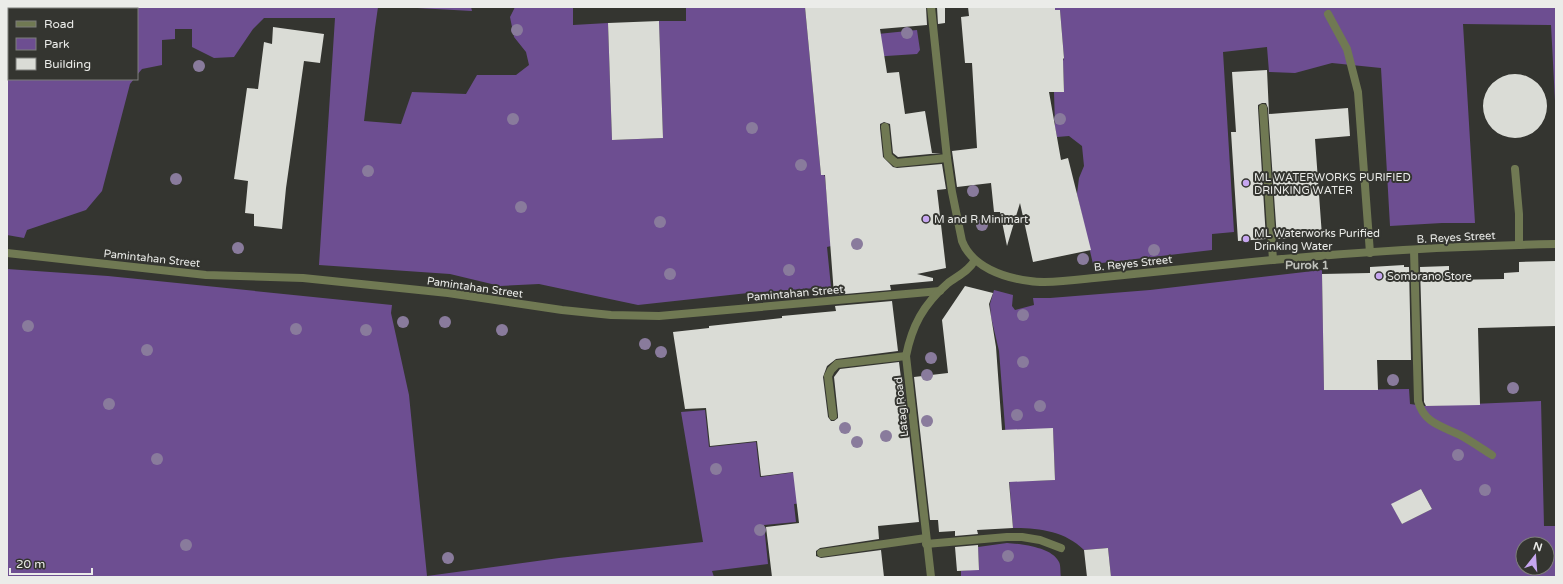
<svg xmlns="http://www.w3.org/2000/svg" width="1563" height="584" font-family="'Varela Round',sans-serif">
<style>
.green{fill:#6d4e91;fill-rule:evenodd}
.building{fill:#dadcd6}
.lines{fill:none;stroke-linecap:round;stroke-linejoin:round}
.service{stroke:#707953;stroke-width:8}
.minor{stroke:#707953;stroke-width:8}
.tertiary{stroke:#707953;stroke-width:8}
.tree{fill:#897b9c}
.poi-dot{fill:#c6a6f0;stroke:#343530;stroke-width:1.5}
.labels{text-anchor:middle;stroke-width:4;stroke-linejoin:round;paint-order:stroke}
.poi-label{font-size:11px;fill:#ebece9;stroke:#343530;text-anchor:start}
.street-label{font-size:11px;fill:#ebece9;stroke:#343530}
.neighbourhood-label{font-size:12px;font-weight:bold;fill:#bec0ba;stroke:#343530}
</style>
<rect width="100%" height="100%" fill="#343530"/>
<!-- green -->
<path class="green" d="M 7,7 L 378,7 L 375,28 L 364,121 L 401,124 L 412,92 L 466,94 L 477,75 L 516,75 L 529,65 L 526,52 L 514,37 L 510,17 L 515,7 L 573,7 L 573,25 L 608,23 L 612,140 L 663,138 L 659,21 L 686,21 L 686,7 L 805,7 L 821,175 L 824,175 L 825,177 L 831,246 L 827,247 L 831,287 L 748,293 L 638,305 L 539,284 L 500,286 L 450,274 L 319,265 L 335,18 L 264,18 L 253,29 L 234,57 L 214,58 L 192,47 L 192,29 L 175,29 L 175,39 L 162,40 L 162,65 L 142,69 L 137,75 L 137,9 L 9,9 L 9,79 L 134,79 L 130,84 L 102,191 L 86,210 L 27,230 L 24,238 L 7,235 Z
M 399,7 L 471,7 L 472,11 Z
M 1055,7 L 1556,7 L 1556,120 L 1551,25 L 1463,24 L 1475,223 L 1442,223 L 1390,226 L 1381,68 L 1332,63 L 1295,73 L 1269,72 L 1267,47 L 1223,52 L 1234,232 L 1212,234 L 1212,250 L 1093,264 L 1077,194 L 1079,178 L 1084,166 L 1082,146 L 1069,136 L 1057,137 L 1055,127 L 1054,92 L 1064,91 L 1063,61 L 1064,58 L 1060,10 L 1055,10 Z
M 917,30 L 920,50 L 917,54 L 871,57 L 868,35 Z
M 7,269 L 108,276 L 392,305 L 391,313 L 409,395 L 427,576 L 559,558 L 703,542 L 681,412 L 705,410 L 709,447 L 756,442 L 760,477 L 796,472 L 831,500 L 794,504 L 796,522 L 764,525 L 768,564 L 712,571 L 714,577 L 7,577 Z
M 1322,270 L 1324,390 L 1409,389 L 1410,404 L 1424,406 L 1541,401 L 1544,526 L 1556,526 L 1556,577 L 1111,577 L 1108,548 L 1084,550 C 1065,531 1039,528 1013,528 L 999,351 L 991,317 L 990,304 L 994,290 L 1013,295 L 1012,306 L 1015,310 L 1034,305 L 1033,298 L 1050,298 L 1150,290 ZM 1053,429 L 1055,480 L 1028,481 ZM 1421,489 L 1432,509 L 1402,524 L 1392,504 ZM 1523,544 L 1547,544 L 1547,568 L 1523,568 Z
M 1007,543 C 1021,544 1052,547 1059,562 C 1061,566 1060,572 1061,577 L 961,577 L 961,571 L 979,569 L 978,547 Z"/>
<!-- building -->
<path class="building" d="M 805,7 L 926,7 L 927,25 L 880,29 L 887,73 L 899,72 L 905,114 L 925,111 L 932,153 L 941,153 L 898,157 L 893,153 L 890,124 L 884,122 L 880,124 L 880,128 L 883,157 L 893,167 L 897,168 L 942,164 L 946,189 L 937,190 L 946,268 L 917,274 L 933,278 L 933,281 L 890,285 L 891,290 L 834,295 L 825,175 L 821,175 Z
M 937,7 L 945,7 L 945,23 L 938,24 Z
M 968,7 L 1055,7 L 1055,10 L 1060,10 L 1064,58 L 1063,59 L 1064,92 L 1049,92 L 1061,160 L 1068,158 L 1091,250 L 1033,262 L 1020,203 L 1007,246 L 1000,212 L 994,212 L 991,183 L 957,187 L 952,151 L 977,148 L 972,63 L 965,63 L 961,17 L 969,16 Z
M 659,21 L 663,138 L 612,140 L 608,23 Z
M 273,27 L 324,34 L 320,63 L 304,61 L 286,188 L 282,229 L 254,226 L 254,214 L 245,213 L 248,181 L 234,179 L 247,88 L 258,89 L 264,42 L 272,44 Z
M 1267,70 L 1269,114 L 1348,108 L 1350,136 L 1315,139 L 1322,236 L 1277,239 L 1268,108 L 1266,103 L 1262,103 L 1258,105 L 1258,108 L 1266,239 L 1238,241 L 1231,132 L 1236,132 L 1232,72 Z
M1483 106a32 32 0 1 1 64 0a32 32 0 1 1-64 0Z
M 1556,261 L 1556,326 L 1478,328 L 1480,405 L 1426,406 L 1424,402 L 1420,267 L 1449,266 L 1449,280 L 1504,279 L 1504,273 L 1519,272 L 1519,262 Z
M 1404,265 L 1404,267 L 1409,267 L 1411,360 L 1377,360 L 1378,390 L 1324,390 L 1322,274 L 1370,273 L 1370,267 Z
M 965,286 L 993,293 L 989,304 L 996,347 L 1002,430 L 1053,428 L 1055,480 L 1009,482 L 1013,528 L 977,530 L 978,534 L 955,536 L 955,531 L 939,532 L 938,520 L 930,520 L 914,377 L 948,373 L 942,320 Z
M 892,301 L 898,351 L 836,359 L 827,366 L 823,377 L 828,417 L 831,421 L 834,421 L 838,418 L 838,415 L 834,377 L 840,369 L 899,362 L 901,378 L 903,378 L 919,522 L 878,526 L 879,539 L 820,548 L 816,551 L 816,556 L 821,558 L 881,550 L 884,577 L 772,577 L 766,527 L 799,523 L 793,472 L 761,476 L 757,441 L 710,446 L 706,408 L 685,409 L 673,332 L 709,328 L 709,326 L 782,318 L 782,316 L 836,311 L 835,306 Z
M 1421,489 L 1432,509 L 1402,524 L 1391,504 Z
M 978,545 L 979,570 L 957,571 L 955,547 Z
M 1108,548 L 1111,577 L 1087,577 L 1084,550 Z"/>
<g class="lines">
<!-- service -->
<path class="service" d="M 1328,14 L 1347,49 L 1358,92 L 1370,253
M 1263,108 L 1273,260
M 885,127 L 888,156 L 896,163 L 947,158
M 1515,169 L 1519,214 L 1519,245
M 833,416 L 828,376 L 831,370 L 837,364 L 906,356
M 821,553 L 926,538"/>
<!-- minor -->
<path class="minor" d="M 1414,250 L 1418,401 C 1424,423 1441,426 1460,435 C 1471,441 1481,448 1492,455
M 7,253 L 206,275 L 303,278 L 448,293 L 562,310 L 611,315 L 659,316 L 940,291
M 926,544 L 1007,537 L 1022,537 L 1040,540 L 1061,548"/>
<!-- tertiary -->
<path class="tertiary" d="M 931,7 L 947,158 L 952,192 L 962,241 C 972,267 1004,278 1030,281 C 1048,284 1076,280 1094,278 C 1137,274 1180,269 1222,265 C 1333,253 1445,246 1556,244
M 931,577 L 906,356 C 912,326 923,305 947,284 C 957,276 968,272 975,260"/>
</g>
<!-- trees -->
<g class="tree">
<circle cx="517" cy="30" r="6"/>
<circle cx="907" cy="33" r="6"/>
<circle cx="199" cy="66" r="6"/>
<circle cx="513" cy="119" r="6"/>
<circle cx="1060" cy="119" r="6"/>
<circle cx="752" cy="128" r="6"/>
<circle cx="801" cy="165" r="6"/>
<circle cx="368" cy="171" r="6"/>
<circle cx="176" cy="179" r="6"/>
<circle cx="973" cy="191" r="6"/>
<circle cx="521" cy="207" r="6"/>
<circle cx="660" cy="222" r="6"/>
<circle cx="982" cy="225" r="6"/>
<circle cx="857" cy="244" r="6"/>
<circle cx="238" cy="248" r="6"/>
<circle cx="1154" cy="250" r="6"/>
<circle cx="1083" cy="259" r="6"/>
<circle cx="789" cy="270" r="6"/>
<circle cx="670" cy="274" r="6"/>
<circle cx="1023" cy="315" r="6"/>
<circle cx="403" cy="322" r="6"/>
<circle cx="445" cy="322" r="6"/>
<circle cx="28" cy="326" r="6"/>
<circle cx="296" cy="329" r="6"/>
<circle cx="366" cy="330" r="6"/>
<circle cx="502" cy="330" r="6"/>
<circle cx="645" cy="344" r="6"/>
<circle cx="147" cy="350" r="6"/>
<circle cx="661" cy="352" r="6"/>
<circle cx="931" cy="358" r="6"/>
<circle cx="1023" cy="362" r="6"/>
<circle cx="927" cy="375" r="6"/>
<circle cx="1393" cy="380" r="6"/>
<circle cx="1513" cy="388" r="6"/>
<circle cx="109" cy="404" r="6"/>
<circle cx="1040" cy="406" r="6"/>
<circle cx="1017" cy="415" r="6"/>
<circle cx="927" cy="421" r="6"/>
<circle cx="845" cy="428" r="6"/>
<circle cx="886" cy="436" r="6"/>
<circle cx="857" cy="442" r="6"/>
<circle cx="1458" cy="455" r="6"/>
<circle cx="157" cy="459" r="6"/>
<circle cx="716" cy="469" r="6"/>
<circle cx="1485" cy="490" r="6"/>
<circle cx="760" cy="530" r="6"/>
<circle cx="186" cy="545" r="6"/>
<circle cx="1008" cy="556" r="6"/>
<circle cx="448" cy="558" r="6"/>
</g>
<!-- markers -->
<g class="poi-dot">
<circle cx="1246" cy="183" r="4"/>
<circle cx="926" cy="219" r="4"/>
<circle cx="1246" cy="239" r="4"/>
<circle cx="1379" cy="276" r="4"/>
</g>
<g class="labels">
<!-- poi labels -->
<g class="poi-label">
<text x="1254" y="181">ML WATERWORKS PURIFIED<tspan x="1254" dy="13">DRINKING WATER</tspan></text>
<text x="934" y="223">M and R Minimart</text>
<text x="1254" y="237">ML Waterworks Purified<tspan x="1254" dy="13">Drinking Water</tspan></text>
<text x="1387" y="280">Sombrano Store</text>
</g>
<!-- street labels -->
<g class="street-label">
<text transform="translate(1456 237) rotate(-3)" y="4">B. Reyes Street</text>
<text transform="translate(152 258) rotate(6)" y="4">Pamintahan Street</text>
<text transform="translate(1133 263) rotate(-6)" y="4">B. Reyes Street</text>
<text transform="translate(475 287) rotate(8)" y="4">Pamintahan Street</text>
<text transform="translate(795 293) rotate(-5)" y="4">Pamintahan Street</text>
<text transform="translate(901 407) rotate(-96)" y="4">Latag Road</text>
</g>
<!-- neighbourhood labels -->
<g class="neighbourhood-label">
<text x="1307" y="269">Purok 1</text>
</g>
</g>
<!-- border -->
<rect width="1563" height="584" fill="none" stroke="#ebece9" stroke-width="16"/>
<!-- legend -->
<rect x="8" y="8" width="130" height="72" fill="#343530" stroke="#7d7e7a"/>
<rect x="16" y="21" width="20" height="6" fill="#707953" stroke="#7d7e7a"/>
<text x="44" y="28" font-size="12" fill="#ebece9">Road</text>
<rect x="16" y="38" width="20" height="12" fill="#6d4e91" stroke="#7d7e7a"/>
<text x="44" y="48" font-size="12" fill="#ebece9">Park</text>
<rect x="16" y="58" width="20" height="12" fill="#dadcd6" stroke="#7d7e7a"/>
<text x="44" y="68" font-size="12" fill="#ebece9">Building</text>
<!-- north arrow -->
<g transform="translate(1535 556) rotate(17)"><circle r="19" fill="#343530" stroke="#7d7e7a"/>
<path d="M0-3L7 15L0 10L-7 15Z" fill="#c6a6f0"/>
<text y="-6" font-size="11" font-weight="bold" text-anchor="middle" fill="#ebece9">N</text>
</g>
<!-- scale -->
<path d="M10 568v6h82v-6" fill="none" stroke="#ebece9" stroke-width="2"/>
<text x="16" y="568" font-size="12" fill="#ebece9" stroke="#343530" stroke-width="3" paint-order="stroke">20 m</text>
</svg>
